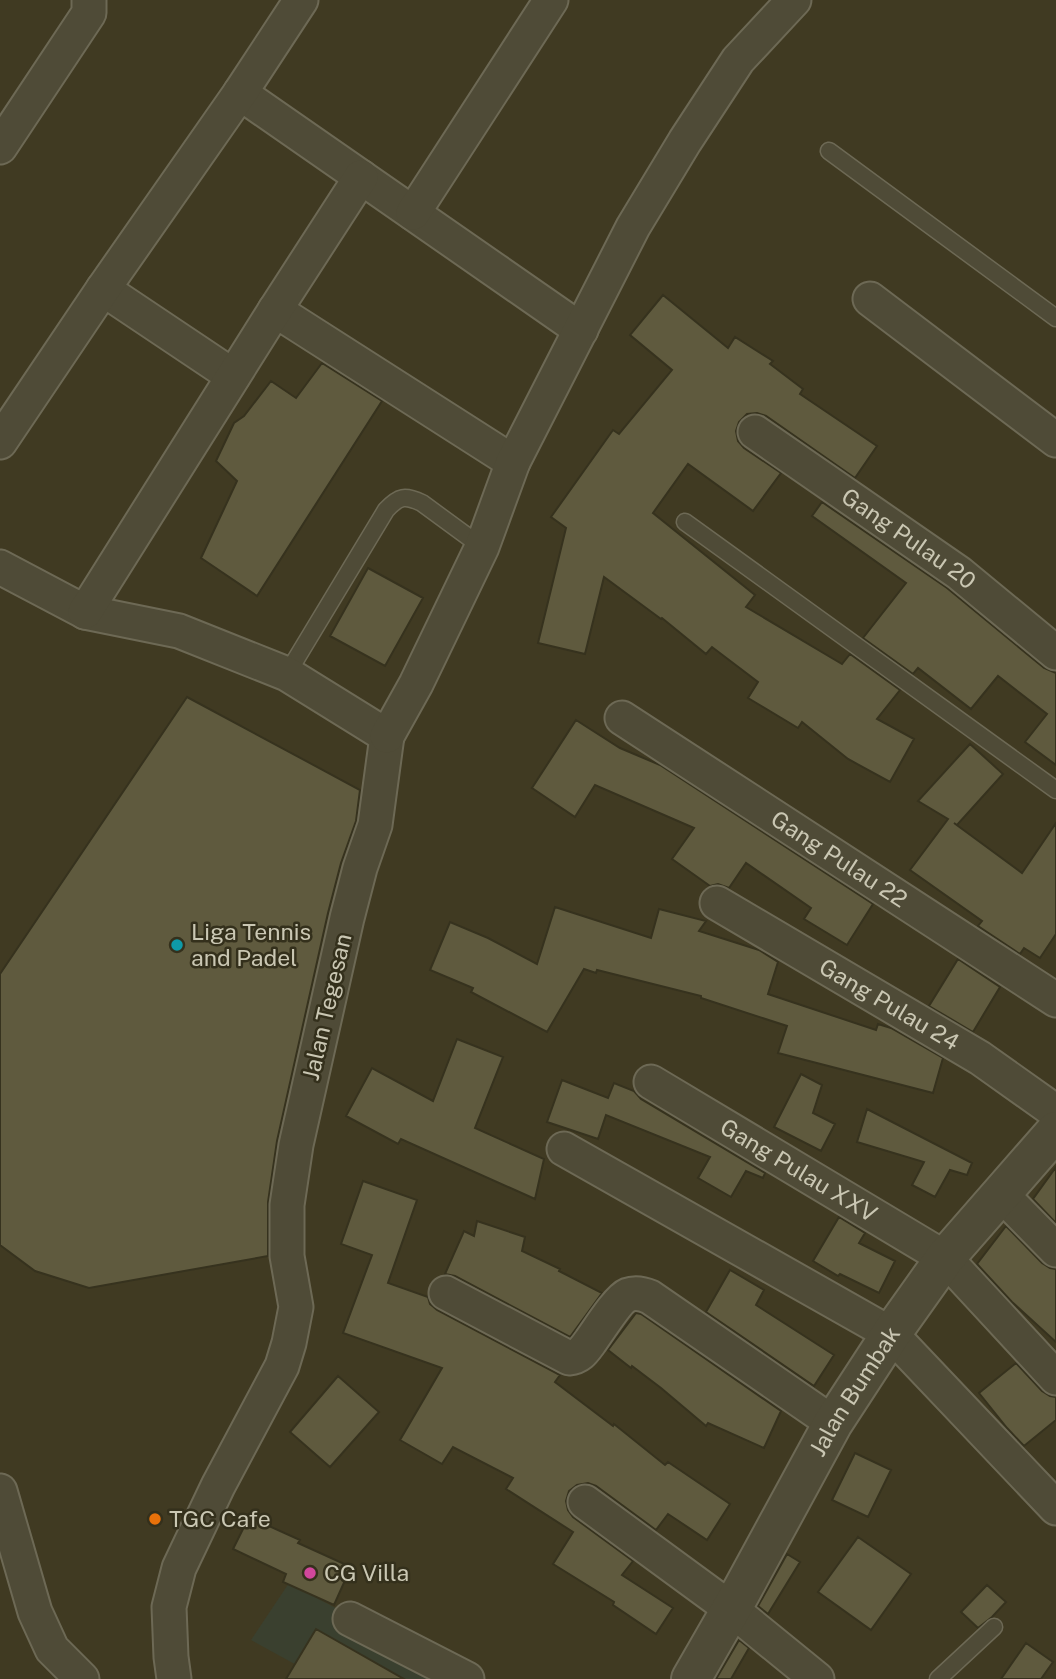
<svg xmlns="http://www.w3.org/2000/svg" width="1056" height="1679" font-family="'Public Sans',sans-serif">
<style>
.medical{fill:#3a402f}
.building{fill:#5f5a3e;stroke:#36321e;stroke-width:2}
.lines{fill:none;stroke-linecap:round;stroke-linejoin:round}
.service-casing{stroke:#6d6955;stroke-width:19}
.minor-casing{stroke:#6d6955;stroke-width:37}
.tertiary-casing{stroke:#6d6955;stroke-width:42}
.service{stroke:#4f4b37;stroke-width:16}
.minor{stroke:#4f4b37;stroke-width:33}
.tertiary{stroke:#4f4b37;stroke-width:38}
.culture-dot{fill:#0f9aa8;stroke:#34301c;stroke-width:2.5}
.food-dot{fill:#e8710a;stroke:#34301c;stroke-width:2.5}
.hotel-dot{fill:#d1479c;stroke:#34301c;stroke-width:2.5}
.labels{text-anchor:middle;stroke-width:5;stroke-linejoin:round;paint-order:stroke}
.street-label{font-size:23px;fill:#cac7b3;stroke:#34301c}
.poi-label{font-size:23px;fill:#cac7b3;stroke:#34301c;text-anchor:start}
</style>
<rect width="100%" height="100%" fill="#403a22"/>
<!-- medical -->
<path class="medical" d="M 289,1583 L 468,1679 L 322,1679 L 251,1640 Z"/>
<!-- building -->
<path class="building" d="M 663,295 L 728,348 L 735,337 L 773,361 L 770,364 L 803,389 L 800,394 L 877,446 L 855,478 L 766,416 L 757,413 L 747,414 L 739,422 L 736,431 L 738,441 L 744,448 L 781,473 L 753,511 L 688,464 L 653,513 L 755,595 L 746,607 L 842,664 L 850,654 L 900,690 L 877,719 L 914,739 L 890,782 L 848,759 L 802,722 L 798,728 L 748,698 L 758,682 L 712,647 L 706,654 L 662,618 L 661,619 L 604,577 L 585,654 L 538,643 L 566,528 L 551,517 L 613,430 L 619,434 L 672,370 L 630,335 Z
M 322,363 L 382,401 L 257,596 L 201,558 L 237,481 L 216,461 L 234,423 L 244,416 L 271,381 L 296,398 Z
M 822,502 L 947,588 L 1044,668 L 1056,673 L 1056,765 L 1025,742 L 1047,714 L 998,676 L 971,709 L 918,668 L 913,674 L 863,638 L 906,583 L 812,516 Z
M 368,568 L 423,598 L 385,666 L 330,636 Z
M 187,697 L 360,790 L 356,821 L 341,863 L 328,913 L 277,1141 L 268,1202 L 268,1256 L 89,1288 L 35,1271 L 0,1245 L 0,974 Z
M 576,720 L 620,748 L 660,765 L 873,904 L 847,945 L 804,919 L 811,908 L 746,863 L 729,888 L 718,884 L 710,886 L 672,859 L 694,828 L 595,785 L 575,817 L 532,788 Z
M 970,744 L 1003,774 L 957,825 L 954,823 L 1022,873 L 1056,823 L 1056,934 L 1040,958 L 1024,948 L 1020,954 L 978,926 L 982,921 L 910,870 L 948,819 L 918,801 Z
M 555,907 L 651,938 L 659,909 L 706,921 L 699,931 L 759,950 L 778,962 L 768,994 L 876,1030 L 878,1024 L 891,1028 L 943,1058 L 933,1093 L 778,1053 L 787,1026 L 701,998 L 701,996 L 597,970 L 596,973 L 584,969 L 547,1032 L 471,992 L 473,988 L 430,970 L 450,922 L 488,938 L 537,964 Z
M 958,959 L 1000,987 L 973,1032 L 929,1006 Z
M 457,1039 L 503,1057 L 475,1128 L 544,1159 L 535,1199 L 401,1139 L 398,1144 L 346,1116 L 372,1068 L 433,1101 Z
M 801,1074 L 822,1085 L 813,1113 L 835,1124 L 821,1151 L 774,1127 Z
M 562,1080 L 608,1098 L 614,1083 L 634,1091 L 641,1099 L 765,1173 L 763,1178 L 746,1171 L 731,1197 L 698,1178 L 710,1157 L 606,1115 L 598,1139 L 547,1122 Z
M 867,1109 L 972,1163 L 967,1175 L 950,1170 L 935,1197 L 912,1185 L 924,1162 L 857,1142 Z
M 1056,1167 L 1056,1223 L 1033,1199 Z
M 363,1181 L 417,1200 L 388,1283 L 428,1297 L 430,1304 L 437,1310 L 560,1375 L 555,1382 L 613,1426 L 614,1424 L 665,1465 L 668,1462 L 730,1504 L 707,1540 L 668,1514 L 656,1530 L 596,1486 L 588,1483 L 577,1485 L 569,1491 L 566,1501 L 568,1510 L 573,1517 L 633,1561 L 622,1575 L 673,1608 L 656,1634 L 613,1605 L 614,1602 L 553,1564 L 573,1532 L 506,1489 L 513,1478 L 453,1447 L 442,1464 L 400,1440 L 442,1368 L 343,1333 L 372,1255 L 341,1244 Z
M 839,1217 L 865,1233 L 859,1243 L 895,1261 L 879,1293 L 840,1274 L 838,1276 L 813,1261 Z
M 477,1221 L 525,1237 L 522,1251 L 560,1269 L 559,1271 L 602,1293 L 570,1337 L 455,1276 L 445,1274 L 464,1231 L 474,1236 Z
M 1006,1226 L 1042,1263 L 1050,1268 L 1056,1269 L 1056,1342 L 1012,1302 L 977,1264 Z
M 730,1270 L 764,1290 L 756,1305 L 834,1355 L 814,1386 L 706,1312 Z
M 636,1313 L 641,1314 L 781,1411 L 764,1448 L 708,1423 L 706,1426 L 661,1388 L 632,1366 L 631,1368 L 608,1350 Z
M 1016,1363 L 1042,1391 L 1050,1396 L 1056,1397 L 1056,1420 L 1024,1446 L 1007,1428 L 979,1393 Z
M 338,1376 L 379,1412 L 330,1467 L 290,1432 Z
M 855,1453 L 891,1470 L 868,1517 L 832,1500 Z
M 249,1517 L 300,1540 L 298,1543 L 351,1567 L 334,1605 L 283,1582 L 286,1574 L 233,1549 Z
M 858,1537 L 911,1574 L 871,1630 L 818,1592 Z
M 787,1554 L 800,1562 L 768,1614 L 758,1606 Z
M 987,1585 L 1006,1602 L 992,1617 L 978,1628 L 961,1612 Z
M 316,1629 L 404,1679 L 286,1679 Z
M 739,1640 L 749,1648 L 731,1679 L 716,1679 Z
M 1026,1643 L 1053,1662 L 1041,1679 L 1001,1679 Z"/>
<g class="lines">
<defs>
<path id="service" d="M 829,151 L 1056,318
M 685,522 L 1056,790
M 287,674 L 386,510 C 399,496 405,495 422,503 L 482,547
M 938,1679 L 994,1627"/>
<g id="minor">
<path d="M 240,93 L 581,330"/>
<path d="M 0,147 L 89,13 L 89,0"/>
<path d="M 413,213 L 551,0"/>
<path d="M 103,289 L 233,376"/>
<path d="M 870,299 L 1056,440"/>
<path d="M 275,310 L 513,462"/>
<path id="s1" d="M 755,432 L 959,573 L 1056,653"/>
<path d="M 0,442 L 103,289 L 240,93 L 301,0"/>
<path d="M 0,567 L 85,612 L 179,631 L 287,674 L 387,736 L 375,825 L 360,868 L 347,918 L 296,1145 L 287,1205 L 287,1256 L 296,1307 L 289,1343 L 282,1366 L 218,1486 L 179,1568 L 169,1607 L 171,1657 L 174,1679"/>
<path d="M 85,612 L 275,310 L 361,177"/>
<path id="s2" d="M 622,718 L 1056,1000"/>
<path d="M 387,736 L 416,684 L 482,547 L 513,462 L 633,227 L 685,141 L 738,60 L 794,0"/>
<path id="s3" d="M 717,903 L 980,1058 L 1056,1112"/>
<path id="s4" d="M 651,1082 L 945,1258 L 1056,1378"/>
<path d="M 564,1149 L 891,1334 L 1056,1508"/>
<path d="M 1001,1194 L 1056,1250"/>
<path d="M 446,1293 L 569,1358 C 580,1357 584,1350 590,1342 C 598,1331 618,1299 628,1295 C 636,1292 643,1294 650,1297 L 833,1423"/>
<path d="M 0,1491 L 35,1612 L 52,1649 L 82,1679"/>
<path d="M 585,1502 L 731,1609 L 817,1679"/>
<path d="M 350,1619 L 467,1679"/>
</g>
<g id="tertiary">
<path id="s5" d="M 691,1679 L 741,1592 L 833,1423 L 891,1334 L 945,1258 L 1056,1131"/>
</g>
</defs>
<!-- service casing -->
<use href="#service" class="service-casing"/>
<!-- minor casing -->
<use href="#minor" class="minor-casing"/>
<!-- tertiary casing -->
<use href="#tertiary" class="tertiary-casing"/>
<!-- service -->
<use href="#service" class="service"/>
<!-- minor -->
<use href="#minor" class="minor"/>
<!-- tertiary -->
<use href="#tertiary" class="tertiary"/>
</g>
<!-- markers -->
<circle class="culture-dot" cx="177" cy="945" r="7"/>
<circle class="food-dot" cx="155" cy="1519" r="7"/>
<circle class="hotel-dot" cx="310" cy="1573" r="7"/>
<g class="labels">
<!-- street labels -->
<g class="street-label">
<text dy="8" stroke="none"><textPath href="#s1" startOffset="187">Gang Pulau 20</textPath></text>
<text dy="8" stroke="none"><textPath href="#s2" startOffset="259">Gang Pulau 22</textPath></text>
<text dy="8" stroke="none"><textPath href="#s3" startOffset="200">Gang Pulau 24</textPath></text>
<text transform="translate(327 1007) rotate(-77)" y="8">Jalan Tegesan</text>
<text dy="8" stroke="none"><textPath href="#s4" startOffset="172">Gang Pulau XXV</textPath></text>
<text dy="8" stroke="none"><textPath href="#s5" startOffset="331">Jalan Bumbak</textPath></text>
</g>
<!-- poi labels -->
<g class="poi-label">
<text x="191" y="940">Liga Tennis<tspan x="191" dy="26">and Padel</tspan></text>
<text x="169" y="1527">TGC Cafe</text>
<text x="324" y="1581">CG Villa</text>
</g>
</g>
</svg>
